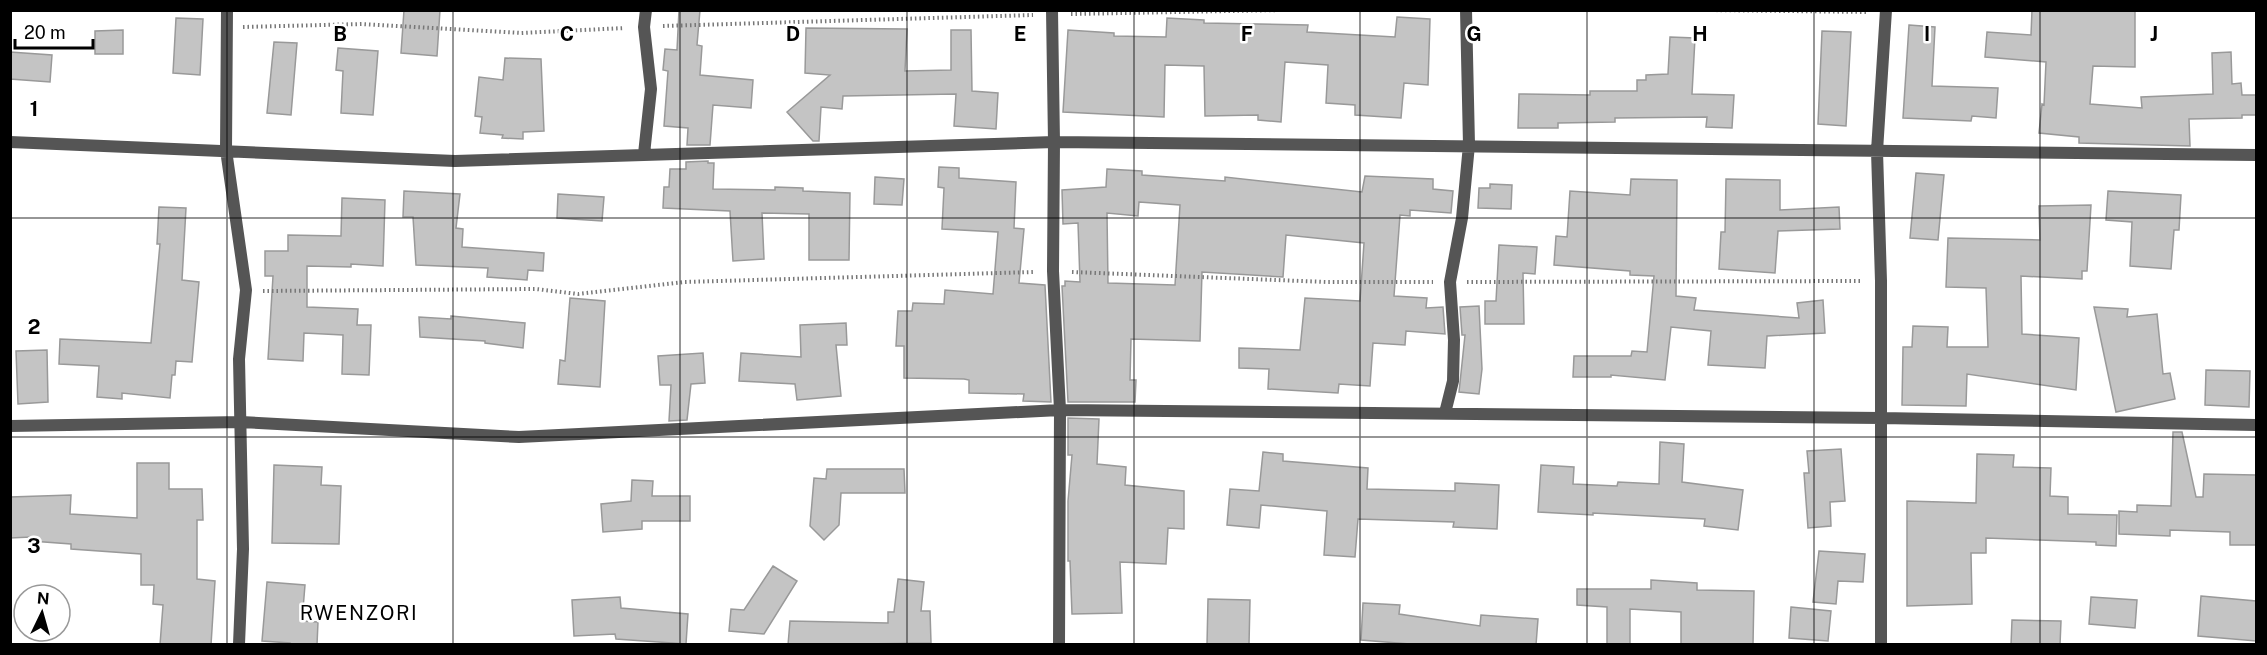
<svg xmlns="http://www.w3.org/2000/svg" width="2267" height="655" font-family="'Public Sans',sans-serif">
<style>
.building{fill:#c4c4c4;stroke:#999;stroke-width:1.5;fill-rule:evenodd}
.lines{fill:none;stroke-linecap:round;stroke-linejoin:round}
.path{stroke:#777;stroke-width:4;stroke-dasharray:1.5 3;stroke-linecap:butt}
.minor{stroke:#555;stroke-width:12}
.grid{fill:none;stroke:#000;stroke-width:1.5;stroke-opacity:0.55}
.labels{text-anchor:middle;stroke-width:5;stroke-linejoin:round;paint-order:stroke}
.quarter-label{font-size:20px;letter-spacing:1.5px;fill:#000;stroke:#fff}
.grid-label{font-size:20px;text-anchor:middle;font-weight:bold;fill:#000;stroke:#fff;stroke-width:5;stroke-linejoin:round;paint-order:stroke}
</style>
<rect width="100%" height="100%" fill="#fff"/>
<!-- building -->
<path class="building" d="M 404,10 L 440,10 L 437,56 L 401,53 Z
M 679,10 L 700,10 L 697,45 L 702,46 L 700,75 L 753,80 L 751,108 L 713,105 L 710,145 L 687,145 L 688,128 L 664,126 L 668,71 L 663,70 L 665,49 L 677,50 Z
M 2032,10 L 2135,10 L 2135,67 L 2093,66 L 2090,104 L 2142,108 L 2141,97 L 2213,94 L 2212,53 L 2231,52 L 2232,84 L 2241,83 L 2242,95 L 2256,95 L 2256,115 L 2242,115 L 2242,118 L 2189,119 L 2190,146 L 2079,143 L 2079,137 L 2039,133 L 2042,104 L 2044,105 L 2046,62 L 1985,57 L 1987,32 L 2031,35 Z
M 1397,17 L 1430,19 L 1428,85 L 1404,83 L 1401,118 L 1355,115 L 1355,105 L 1326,103 L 1328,65 L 1285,62 L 1281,122 L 1258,120 L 1258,115 L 1205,116 L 1204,66 L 1165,65 L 1164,117 L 1063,112 L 1068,30 L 1114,33 L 1114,36 L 1166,37 L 1167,18 L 1204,20 L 1204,23 L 1308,25 L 1307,32 L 1395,37 Z
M 176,18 L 203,19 L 200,75 L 173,73 Z
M 1909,25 L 1935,27 L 1932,86 L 1998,88 L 1996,118 L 1972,116 L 1971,121 L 1903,118 Z
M 806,28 L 907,29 L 905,71 L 951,70 L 951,30 L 971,30 L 972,91 L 998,93 L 996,129 L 954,126 L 956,94 L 843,96 L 842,109 L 821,107 L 819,141 L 813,141 L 787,112 L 830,75 L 805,73 Z
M 123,30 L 123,54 L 95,54 L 95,31 Z
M 1822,31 L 1851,32 L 1846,126 L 1818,124 Z
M 1670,37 L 1695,38 L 1692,94 L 1734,95 L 1732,128 L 1706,127 L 1707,117 L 1615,118 L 1615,122 L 1558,123 L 1558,128 L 1518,128 L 1519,94 L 1590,95 L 1590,91 L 1637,91 L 1637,80 L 1646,80 L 1646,75 L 1668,74 Z
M 274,42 L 297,43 L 291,115 L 267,113 Z
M 338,48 L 378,51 L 373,115 L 341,113 L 343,71 L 336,70 Z
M 10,52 L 52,55 L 50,82 L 10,79 Z
M 505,58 L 541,59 L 544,131 L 523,132 L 523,139 L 502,138 L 503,135 L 480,133 L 482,117 L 475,116 L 479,77 L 503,80 Z
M 708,161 L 708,163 L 714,163 L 713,189 L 775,190 L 775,187 L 803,188 L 803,191 L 850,193 L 849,260 L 809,260 L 809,214 L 762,213 L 764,259 L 733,261 L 730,211 L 663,208 L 664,187 L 669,187 L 670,169 L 686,169 L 686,162 Z
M 939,167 L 959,168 L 959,178 L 1016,182 L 1014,228 L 1024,229 L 1019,283 L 1045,285 L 1051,402 L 1023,401 L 1024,394 L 969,393 L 969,380 L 964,379 L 904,378 L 904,346 L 896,346 L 898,311 L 912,311 L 913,303 L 944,304 L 945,290 L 993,294 L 998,232 L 942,229 L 944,188 L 938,187 Z
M 1107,169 L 1142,171 L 1142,175 L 1225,181 L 1225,177 L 1362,192 L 1365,176 L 1433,179 L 1433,189 L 1453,191 L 1451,213 L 1410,210 L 1410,216 L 1400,215 L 1394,296 L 1427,298 L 1426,308 L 1443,307 L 1445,334 L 1406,331 L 1405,345 L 1373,343 L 1370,386 L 1339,384 L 1338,393 L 1268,389 L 1269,369 L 1239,368 L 1239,348 L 1300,350 L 1305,298 L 1360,301 L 1364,243 L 1286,235 L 1283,277 L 1202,272 L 1200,341 L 1131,339 L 1130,380 L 1136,380 L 1135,402 L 1068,402 L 1062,286 L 1065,286 L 1065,281 L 1080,282 L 1078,223 L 1063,224 L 1062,190 L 1106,187 ZM 1139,202 L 1180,205 L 1175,285 L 1108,283 L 1107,213 L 1138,216 Z
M 1916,173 L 1944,175 L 1938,240 L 1910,238 Z
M 875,177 L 904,179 L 902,205 L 874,204 Z
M 1631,179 L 1677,180 L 1676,296 L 1696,298 L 1694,310 L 1799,318 L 1797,303 L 1823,300 L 1825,333 L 1767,336 L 1765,368 L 1708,365 L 1711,331 L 1671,327 L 1665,380 L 1611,375 L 1611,377 L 1573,377 L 1574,356 L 1631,356 L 1632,351 L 1647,352 L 1654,276 L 1630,275 L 1630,271 L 1554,265 L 1556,236 L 1567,237 L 1570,191 L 1630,195 Z
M 1726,179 L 1780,180 L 1780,210 L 1839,207 L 1840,229 L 1778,231 L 1775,273 L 1719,269 L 1721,232 L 1725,232 Z
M 1490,184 L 1512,185 L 1511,209 L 1478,208 L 1479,188 L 1490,188 Z
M 404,191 L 460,194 L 456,228 L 463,229 L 462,247 L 544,253 L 543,271 L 528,270 L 527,280 L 487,277 L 488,268 L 416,265 L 413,217 L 403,217 Z
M 2108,191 L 2181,195 L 2179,230 L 2174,230 L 2171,269 L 2130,266 L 2132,222 L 2106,220 Z
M 558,194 L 604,197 L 602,221 L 557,218 Z
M 342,198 L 385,200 L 383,266 L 351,264 L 351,267 L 307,266 L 307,307 L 358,309 L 357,325 L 371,325 L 369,375 L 342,374 L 343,335 L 304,333 L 303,361 L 268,359 L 273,276 L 265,276 L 265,251 L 288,251 L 288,235 L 341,236 Z
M 2091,205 L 2087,271 L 2082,271 L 2082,279 L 2021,276 L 2022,334 L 2079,338 L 2076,390 L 1967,374 L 1966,406 L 1902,405 L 1903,347 L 1912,347 L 1913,326 L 1948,327 L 1947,347 L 1988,347 L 1986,288 L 1946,287 L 1948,238 L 2040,240 L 2039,206 Z
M 159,207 L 186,208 L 182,280 L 199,282 L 192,362 L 176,361 L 175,375 L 172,375 L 170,398 L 122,393 L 122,399 L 97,397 L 99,366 L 59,364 L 60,339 L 151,343 L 160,244 L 157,244 Z
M 1499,245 L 1537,247 L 1535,274 L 1523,273 L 1524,324 L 1485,324 L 1485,301 L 1496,301 Z
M 570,298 L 605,301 L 600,387 L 558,384 L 560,360 L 565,361 Z
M 1479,306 L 1482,369 L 1479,394 L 1459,392 L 1465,335 L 1462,335 L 1460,307 Z
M 2094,307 L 2128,309 L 2127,317 L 2157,314 L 2163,374 L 2170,373 L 2175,399 L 2116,412 Z
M 451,316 L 525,323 L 523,348 L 485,343 L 485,341 L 420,337 L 419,317 L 451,319 Z
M 846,323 L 847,345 L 836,345 L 841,396 L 797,400 L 795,384 L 739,381 L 741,353 L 801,357 L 800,325 Z
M 47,350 L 48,402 L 18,404 L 16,351 Z
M 703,353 L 705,383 L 691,384 L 687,420 L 669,421 L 671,385 L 660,385 L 658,356 Z
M 2206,370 L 2250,371 L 2249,407 L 2205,405 Z
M 1068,418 L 1099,419 L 1097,464 L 1126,467 L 1125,485 L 1184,491 L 1184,529 L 1168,528 L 1166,564 L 1120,562 L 1122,613 L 1072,614 L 1070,561 L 1068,561 L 1068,501 L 1072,455 L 1068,455 Z
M 2173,432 L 2182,432 L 2196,497 L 2203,497 L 2204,474 L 2256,475 L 2256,545 L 2230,545 L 2230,532 L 2170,530 L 2170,536 L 2119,534 L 2119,511 L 2137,512 L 2137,505 L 2171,506 Z
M 1660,442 L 1684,444 L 1682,482 L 1743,490 L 1738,530 L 1704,526 L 1705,519 L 1593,513 L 1593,515 L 1538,512 L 1541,465 L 1574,467 L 1573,484 L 1617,486 L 1618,482 L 1659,484 Z
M 1841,449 L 1845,501 L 1830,502 L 1831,526 L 1808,528 L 1804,473 L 1809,473 L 1807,451 Z
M 1263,452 L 1283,454 L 1283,461 L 1368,468 L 1367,489 L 1455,491 L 1455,483 L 1499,485 L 1497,529 L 1453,527 L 1454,522 L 1358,519 L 1355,557 L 1324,555 L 1327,511 L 1261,505 L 1259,528 L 1227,525 L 1230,489 L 1259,491 Z
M 1977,454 L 2014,455 L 2013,467 L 2051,468 L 2050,496 L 2068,497 L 2068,514 L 2117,515 L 2116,546 L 2096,545 L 2096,542 L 1986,538 L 1986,553 L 1971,553 L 1972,604 L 1907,606 L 1907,501 L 1976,503 Z
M 137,463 L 169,463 L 169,489 L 202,489 L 203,520 L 197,520 L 197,579 L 215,581 L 211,645 L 160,645 L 163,605 L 153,604 L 154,585 L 141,585 L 141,554 L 71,549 L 71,544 L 31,541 L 31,537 L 10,538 L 10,497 L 71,495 L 70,514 L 137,518 Z
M 274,465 L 322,467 L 321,485 L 341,486 L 339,544 L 272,543 Z
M 827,469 L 904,469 L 905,493 L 841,493 L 839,525 L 824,540 L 810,526 L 814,478 L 826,479 Z
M 632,480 L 653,481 L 652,496 L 690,496 L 690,521 L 642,521 L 642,529 L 603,532 L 601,504 L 631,501 Z
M 1819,551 L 1865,554 L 1863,582 L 1838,581 L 1836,604 L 1813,602 Z
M 773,566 L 797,581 L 764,634 L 729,631 L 731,609 L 744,610 Z
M 898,579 L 924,582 L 921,611 L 930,611 L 931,643 L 788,645 L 790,621 L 888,623 L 888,612 L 894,612 Z
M 1651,580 L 1697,583 L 1697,590 L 1754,591 L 1753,645 L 1681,645 L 1681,612 L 1630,609 L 1630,645 L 1607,645 L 1607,607 L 1577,605 L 1577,589 L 1651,589 Z
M 267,582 L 305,585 L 302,621 L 318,622 L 317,645 L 290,645 L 290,643 L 262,641 Z
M 2201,596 L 2256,601 L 2256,641 L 2198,636 Z
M 620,597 L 621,608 L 688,614 L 686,644 L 616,639 L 615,634 L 574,636 L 572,600 Z
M 2091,597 L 2137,600 L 2135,628 L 2089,624 Z
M 1208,599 L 1250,600 L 1249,645 L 1207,645 Z
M 1363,603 L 1400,605 L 1399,614 L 1480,626 L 1481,615 L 1538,619 L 1536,645 L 1422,645 L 1361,640 Z
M 1791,607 L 1831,611 L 1828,641 L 1789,638 Z
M 2012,620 L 2061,621 L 2060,645 L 2011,645 Z"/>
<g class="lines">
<!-- path -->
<path class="path" d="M 1707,10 L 1868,12
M 1071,14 L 1283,10
M 663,26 L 1033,15
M 243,27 L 362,24 L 521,33 L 625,28
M 1072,272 L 1327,282 L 1433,282
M 1467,282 L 1862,281
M 263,291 L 536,289 L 578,294 L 684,282 L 1034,272"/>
<!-- minor -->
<path class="minor" d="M 227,10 L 226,150 L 246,290 L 239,359 L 243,549 L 239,644
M 1052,10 L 1054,142 L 1053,271 L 1060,410 L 1059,644
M 10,142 L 455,161 L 1054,142 L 2256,155
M 644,154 L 651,89 L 644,27 L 646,10
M 1445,413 L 1453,381 L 1454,340 L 1450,282 L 1462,218 L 1469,145 L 1466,10
M 10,426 L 241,422 L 519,437 L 1060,410 L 1881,418 L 2256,425
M 1881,644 L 1881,281 L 1877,151 L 1886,10"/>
</g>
<!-- grid -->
<path class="grid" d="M 227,10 L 227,644M 453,10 L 453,644M 680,10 L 680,644M 907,10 L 907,644M 1134,10 L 1134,644M 1360,10 L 1360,644M 1587,10 L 1587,644M 1814,10 L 1814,644M 2040,10 L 2040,644M 10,218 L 2256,218M 10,437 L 2256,437"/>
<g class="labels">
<!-- quarter labels -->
<g class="quarter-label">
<text x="359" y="620">RWENZORI</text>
</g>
</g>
<g class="grid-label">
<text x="340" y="41">B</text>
<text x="567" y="41">C</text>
<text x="793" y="41">D</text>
<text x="1020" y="41">E</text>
<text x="1247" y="41">F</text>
<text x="1474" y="41">G</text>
<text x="1700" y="41">H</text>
<text x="1927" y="41">I</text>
<text x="2154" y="41">J</text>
<text x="34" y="116">1</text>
<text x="34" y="334">2</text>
<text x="34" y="553">3</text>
</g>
<!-- border -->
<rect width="2267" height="655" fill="none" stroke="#000000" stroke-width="24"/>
<!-- north arrow -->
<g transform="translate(42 613) rotate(5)"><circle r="28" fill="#ffffff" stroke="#999999" stroke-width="1.5"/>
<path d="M0-4.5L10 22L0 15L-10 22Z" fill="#000000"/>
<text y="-9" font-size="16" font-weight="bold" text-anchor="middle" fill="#000000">N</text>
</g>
<!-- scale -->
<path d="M15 39v9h78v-9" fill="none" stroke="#000000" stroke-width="3"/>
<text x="24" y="39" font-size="18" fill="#000000" stroke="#ffffff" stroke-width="4.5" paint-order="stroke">20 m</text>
</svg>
